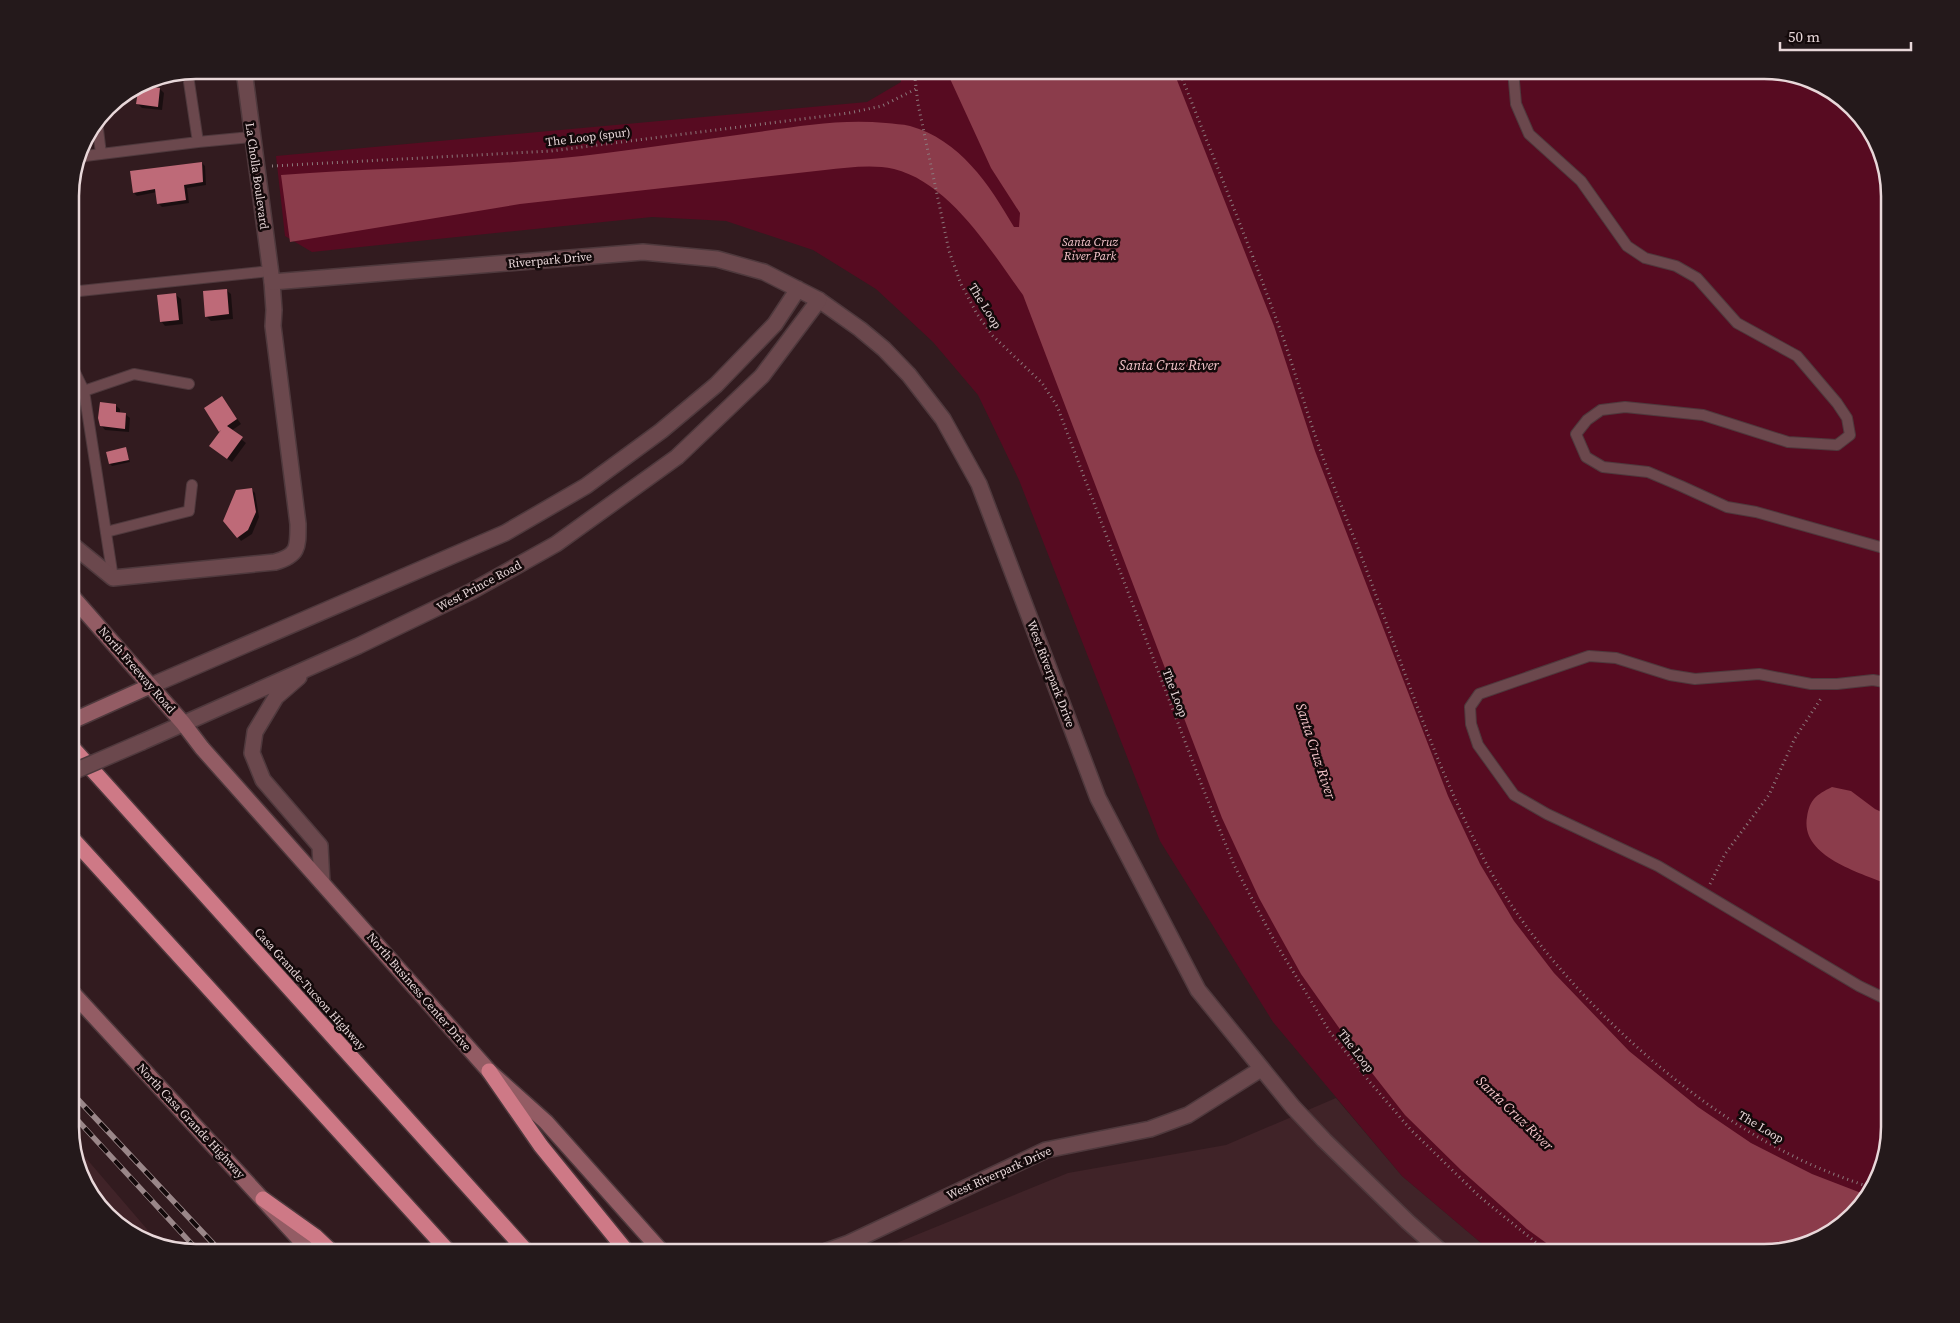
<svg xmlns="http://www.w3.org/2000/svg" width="1960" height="1323" font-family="'Source Serif 4',serif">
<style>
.built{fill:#402328}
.green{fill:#570b21}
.water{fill:#8b3c4b}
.shadow{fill:#0007}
.building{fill:#be6a78}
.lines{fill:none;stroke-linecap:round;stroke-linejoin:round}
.service-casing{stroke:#4f393d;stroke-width:12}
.minor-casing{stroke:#4f393d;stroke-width:18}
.tertiary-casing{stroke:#4f393d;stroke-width:18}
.secondary-casing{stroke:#4f393d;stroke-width:18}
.motorway-casing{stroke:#4f393d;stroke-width:18}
.path{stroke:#8c787b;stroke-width:3;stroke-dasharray:1 4;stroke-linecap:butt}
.service{stroke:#6b484d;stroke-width:10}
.minor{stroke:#6b484d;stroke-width:15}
.tertiary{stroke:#6b484d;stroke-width:15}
.secondary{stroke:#935c64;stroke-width:15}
.motorway{stroke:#ce7986;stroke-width:15}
.rail-casing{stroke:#9a8789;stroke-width:5.5}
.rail{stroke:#13090a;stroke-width:4;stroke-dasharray:11;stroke-linecap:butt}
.tertiary-bridge-casing{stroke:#4f393d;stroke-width:18;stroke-linecap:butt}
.tertiary-bridge{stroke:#6b484d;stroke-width:15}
.labels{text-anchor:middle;stroke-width:5;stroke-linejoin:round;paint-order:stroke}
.street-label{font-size:12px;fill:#e8d7d9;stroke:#13090a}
.park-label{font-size:12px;font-style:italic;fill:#f8c8ce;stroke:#13090a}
.water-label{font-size:14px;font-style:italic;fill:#f4c5ca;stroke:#13090a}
.rim{fill:none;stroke:#e8d7d9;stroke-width:2.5}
</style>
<rect width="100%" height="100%" fill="#321b1f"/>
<!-- built -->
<path class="built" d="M 1336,1098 L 1402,1176 L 1493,1253 L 872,1253 L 1068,1173 L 1226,1145 Z
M 73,1143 L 158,1242 L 125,1232 L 87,1190 Z"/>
<!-- green -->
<path class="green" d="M 900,70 L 1765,70 L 1835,91 L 1877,140 L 1890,195 L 1890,1128 L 1869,1198 L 1820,1240 L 1765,1253 L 1493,1253 L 1402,1176 L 1273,1022 L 1160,841 L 1019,480 L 978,395 L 933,342 L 876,289 L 813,250 L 726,221 L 652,217 L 312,252 L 285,236 L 276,156 L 867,102 L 901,82 Z"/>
<!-- water -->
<path class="water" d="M 946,70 L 1173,70 L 1274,326 L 1315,451 L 1448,796 L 1480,864 L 1514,921 L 1554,973 L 1629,1051 L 1698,1107 L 1751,1143 L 1812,1174 L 1869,1196 L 1820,1240 L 1765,1253 L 1560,1253 L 1527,1229 L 1462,1171 L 1405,1115 L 1361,1059 L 1301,974 L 1259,898 L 1222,818 L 1023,295 C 991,251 950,183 894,169 C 871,164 847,168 825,170 L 520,204 L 290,242 L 281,175 C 389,167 498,167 606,153 C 659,146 712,138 765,131 C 806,125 845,119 886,123 C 894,124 902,124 910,126 C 960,140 989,184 1014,227 L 1019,227 L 1020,213 L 991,168 Z
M 1832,787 L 1851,791 L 1875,809 L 1890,816 L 1890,885 C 1862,873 1800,857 1807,817 C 1810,799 1816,795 1832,787 Z"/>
<!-- shadow -->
<path class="shadow" d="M 160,89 L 164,93 L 162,110 L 142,108 L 137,103 Z
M 202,163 L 205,166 L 206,185 L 187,188 L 189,203 L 162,207 L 158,203 L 157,192 L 137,196 L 134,193 Z
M 226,290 L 231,294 L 233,319 L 211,321 L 206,316 Z
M 176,295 L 181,299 L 183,324 L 165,326 L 161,321 Z
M 70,311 L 76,315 L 80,328 L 70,331 Z
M 222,398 L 241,424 L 231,431 L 246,443 L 232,462 L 215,450 L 221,432 L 220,431 Z
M 115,405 L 120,409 L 120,414 L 125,414 L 130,418 L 129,432 L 105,430 L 101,425 Z
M 70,416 L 77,420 L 80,440 L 70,441 Z
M 125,448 L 130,462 L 112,466 L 110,464 Z
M 70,482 L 77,486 L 80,506 L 70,507 Z
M 251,489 L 255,493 L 259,517 L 252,534 L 241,541 L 238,537 Z"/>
<!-- building -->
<path class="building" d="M 139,85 L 160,88 L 158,107 L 136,104 Z
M 202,162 L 203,182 L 184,185 L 186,200 L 157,204 L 155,189 L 133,193 L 130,171 Z
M 227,289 L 229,314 L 205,317 L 203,291 Z
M 176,293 L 179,320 L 160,322 L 157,295 Z
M 222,396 L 237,419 L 227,426 L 243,437 L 227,459 L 209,446 L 221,430 L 219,432 L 204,408 Z
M 100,402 L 116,404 L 116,412 L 126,413 L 125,429 L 100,426 L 98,418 Z
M 126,447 L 129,460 L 109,464 L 106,452 Z
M 252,488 L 256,512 L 248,530 L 237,538 L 223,521 L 236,490 Z"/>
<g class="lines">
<defs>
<path id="service" d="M 1513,70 L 1516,104 L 1529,134 L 1581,181 L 1627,246 L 1645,258 L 1676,266 L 1697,278 L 1737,323 L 1797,356 L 1837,403 L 1847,418 L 1850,435 L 1837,445 L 1788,442 L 1703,415 L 1625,407 L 1601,410 L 1587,420 L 1576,434 L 1586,457 L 1603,467 L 1648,472 L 1681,486 L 1727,507 L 1756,512 L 1880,547 L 1890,548
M 97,121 L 101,154
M 198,142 L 251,137
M 77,157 L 198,142 L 189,82
M 70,292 L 270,271
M 70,362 L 84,391 L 113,578
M 84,391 L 134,374 L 189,384
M 106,532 L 189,511 L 192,485
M 1890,683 L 1873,680 L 1837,684 L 1811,684 L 1759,674 L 1695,679 L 1670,675 L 1616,658 L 1589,656 L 1479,694 L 1470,707 L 1471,724 L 1478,745 L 1514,795 L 1547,814 L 1658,866 L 1859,986 L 1890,1001"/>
<path id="minor" d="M 819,300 L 860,329 L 884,349 L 909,375 L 943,419 L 979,484 L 1098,798 L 1198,990 L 1293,1107 L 1324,1140 L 1408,1222 L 1443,1253
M 70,543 L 113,578 L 275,562 C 299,555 298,547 298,524 L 273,326 L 274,310 L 272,282
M 821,1253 L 849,1243 L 1046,1150 L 1150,1129 L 1188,1115 L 1261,1069"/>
<path id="tertiary" d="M 299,677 L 276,697 L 255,732 L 252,753 L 263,780 L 320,846 L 322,883
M 150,686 L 505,533 L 586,486 L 661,431 L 716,385 L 775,324 L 798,289
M 142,742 L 358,646 L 472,591 L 556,544 L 677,457 L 762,376 L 819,300 L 764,272 L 717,259 L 643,252 L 272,282 L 244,70"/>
<path id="secondary" d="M 70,594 L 183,723 L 202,748 L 489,1071 L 546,1122 L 663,1253
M 70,722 L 150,686
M 70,990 L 312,1253"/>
<path id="motorway" d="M 70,745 L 528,1253
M 70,836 L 450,1253
M 489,1071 L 541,1146 L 628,1253
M 263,1199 L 315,1236 L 333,1253"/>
</defs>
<!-- service casing -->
<use href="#service" class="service-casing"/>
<!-- minor casing -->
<use href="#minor" class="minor-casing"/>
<!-- tertiary casing -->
<use href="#tertiary" class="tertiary-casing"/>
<!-- secondary casing -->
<use href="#secondary" class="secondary-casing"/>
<!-- motorway casing -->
<use href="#motorway" class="motorway-casing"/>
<!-- path -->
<path class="path" d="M 914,70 L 918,104 L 949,251 L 961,284 L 977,314 L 993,336 L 1042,383 L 1057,406 L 1202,786 L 1234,865 L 1275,942 L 1330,1032 L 1369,1081 L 1411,1130 L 1480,1197 L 1549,1253
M 1179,70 C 1213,157 1249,244 1281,332 C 1295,371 1306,411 1320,449 C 1333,486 1348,522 1362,558 C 1401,660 1435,766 1486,863 C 1545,974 1677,1098 1789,1154 C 1816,1168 1843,1178 1872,1188
M 272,166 L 551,151 L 849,113 L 882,106 L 916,89
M 1710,884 L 1725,854 L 1769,795 L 1795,738 L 1822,697"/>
<!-- service -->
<use href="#service" class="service"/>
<!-- minor -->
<use href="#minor" class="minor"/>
<!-- tertiary -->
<use href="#tertiary" class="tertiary"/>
<!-- secondary -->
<use href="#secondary" class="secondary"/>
<!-- motorway -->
<use href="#motorway" class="motorway"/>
<defs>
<path id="rail" d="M 70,1091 L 222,1253
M 70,1112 L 200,1253"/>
</defs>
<!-- rail casing -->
<use href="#rail" class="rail-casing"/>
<!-- rail -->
<use href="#rail" class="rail"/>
<defs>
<path id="tertiary-bridge" d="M 70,773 L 142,742"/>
</defs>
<!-- tertiary-bridge casing -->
<use href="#tertiary-bridge" class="tertiary-bridge-casing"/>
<!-- tertiary-bridge -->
<use href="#tertiary-bridge" class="tertiary-bridge"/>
</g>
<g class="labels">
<!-- street labels -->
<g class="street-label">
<text transform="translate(588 137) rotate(-7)" y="4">The Loop (spur)</text>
<text transform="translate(257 176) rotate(82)" y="4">La Cholla Boulevard</text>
<text transform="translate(550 260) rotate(-5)" y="4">Riverpark Drive</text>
<text transform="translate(985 306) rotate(58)" y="4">The Loop</text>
<text transform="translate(479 586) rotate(-28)" y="4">West Prince Road</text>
<text transform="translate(137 670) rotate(49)" y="4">North Freeway Road</text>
<text transform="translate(1051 674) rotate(69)" y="4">West Riverpark Drive</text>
<text transform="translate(1175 693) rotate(69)" y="4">The Loop</text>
<text transform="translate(310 989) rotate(48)" y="4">Casa Grande-Tucson Highway</text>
<text transform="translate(419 992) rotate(49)" y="4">North Business Center Drive</text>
<text transform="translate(1356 1051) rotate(52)" y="4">The Loop</text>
<text transform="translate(191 1121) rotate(47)" y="4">North Casa Grande Highway</text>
<text transform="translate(1761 1127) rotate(31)" y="4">The Loop</text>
<text transform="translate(999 1173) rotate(-24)" y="4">West Riverpark Drive</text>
</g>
<!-- park labels -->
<g class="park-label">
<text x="1090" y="246">Santa Cruz<tspan x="1090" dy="14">River Park</tspan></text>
</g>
<!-- water labels -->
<g class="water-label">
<text x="1169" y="370">Santa Cruz River</text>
<text transform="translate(1316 751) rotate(72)" y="5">Santa Cruz River</text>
<text transform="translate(1515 1113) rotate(44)" y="5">Santa Cruz River</text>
</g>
</g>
<!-- crop -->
<path d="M0 0H1960V1323H0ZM196 79H1764A117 117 0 0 1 1881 196V1127A117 117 0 0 1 1764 1244H196A117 117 0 0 1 79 1127V196A117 117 0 0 1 196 79Z" fill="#24191b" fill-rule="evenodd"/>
<path class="rim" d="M196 79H1764A117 117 0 0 1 1881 196V1127A117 117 0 0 1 1764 1244H196A117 117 0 0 1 79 1127V196A117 117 0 0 1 196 79Z"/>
<!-- scale -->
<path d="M1780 42v8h131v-8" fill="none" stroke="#e8d7d9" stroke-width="2.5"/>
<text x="1788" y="42" font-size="15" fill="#e8d7d9" stroke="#13090a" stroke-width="4" paint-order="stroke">50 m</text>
</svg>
